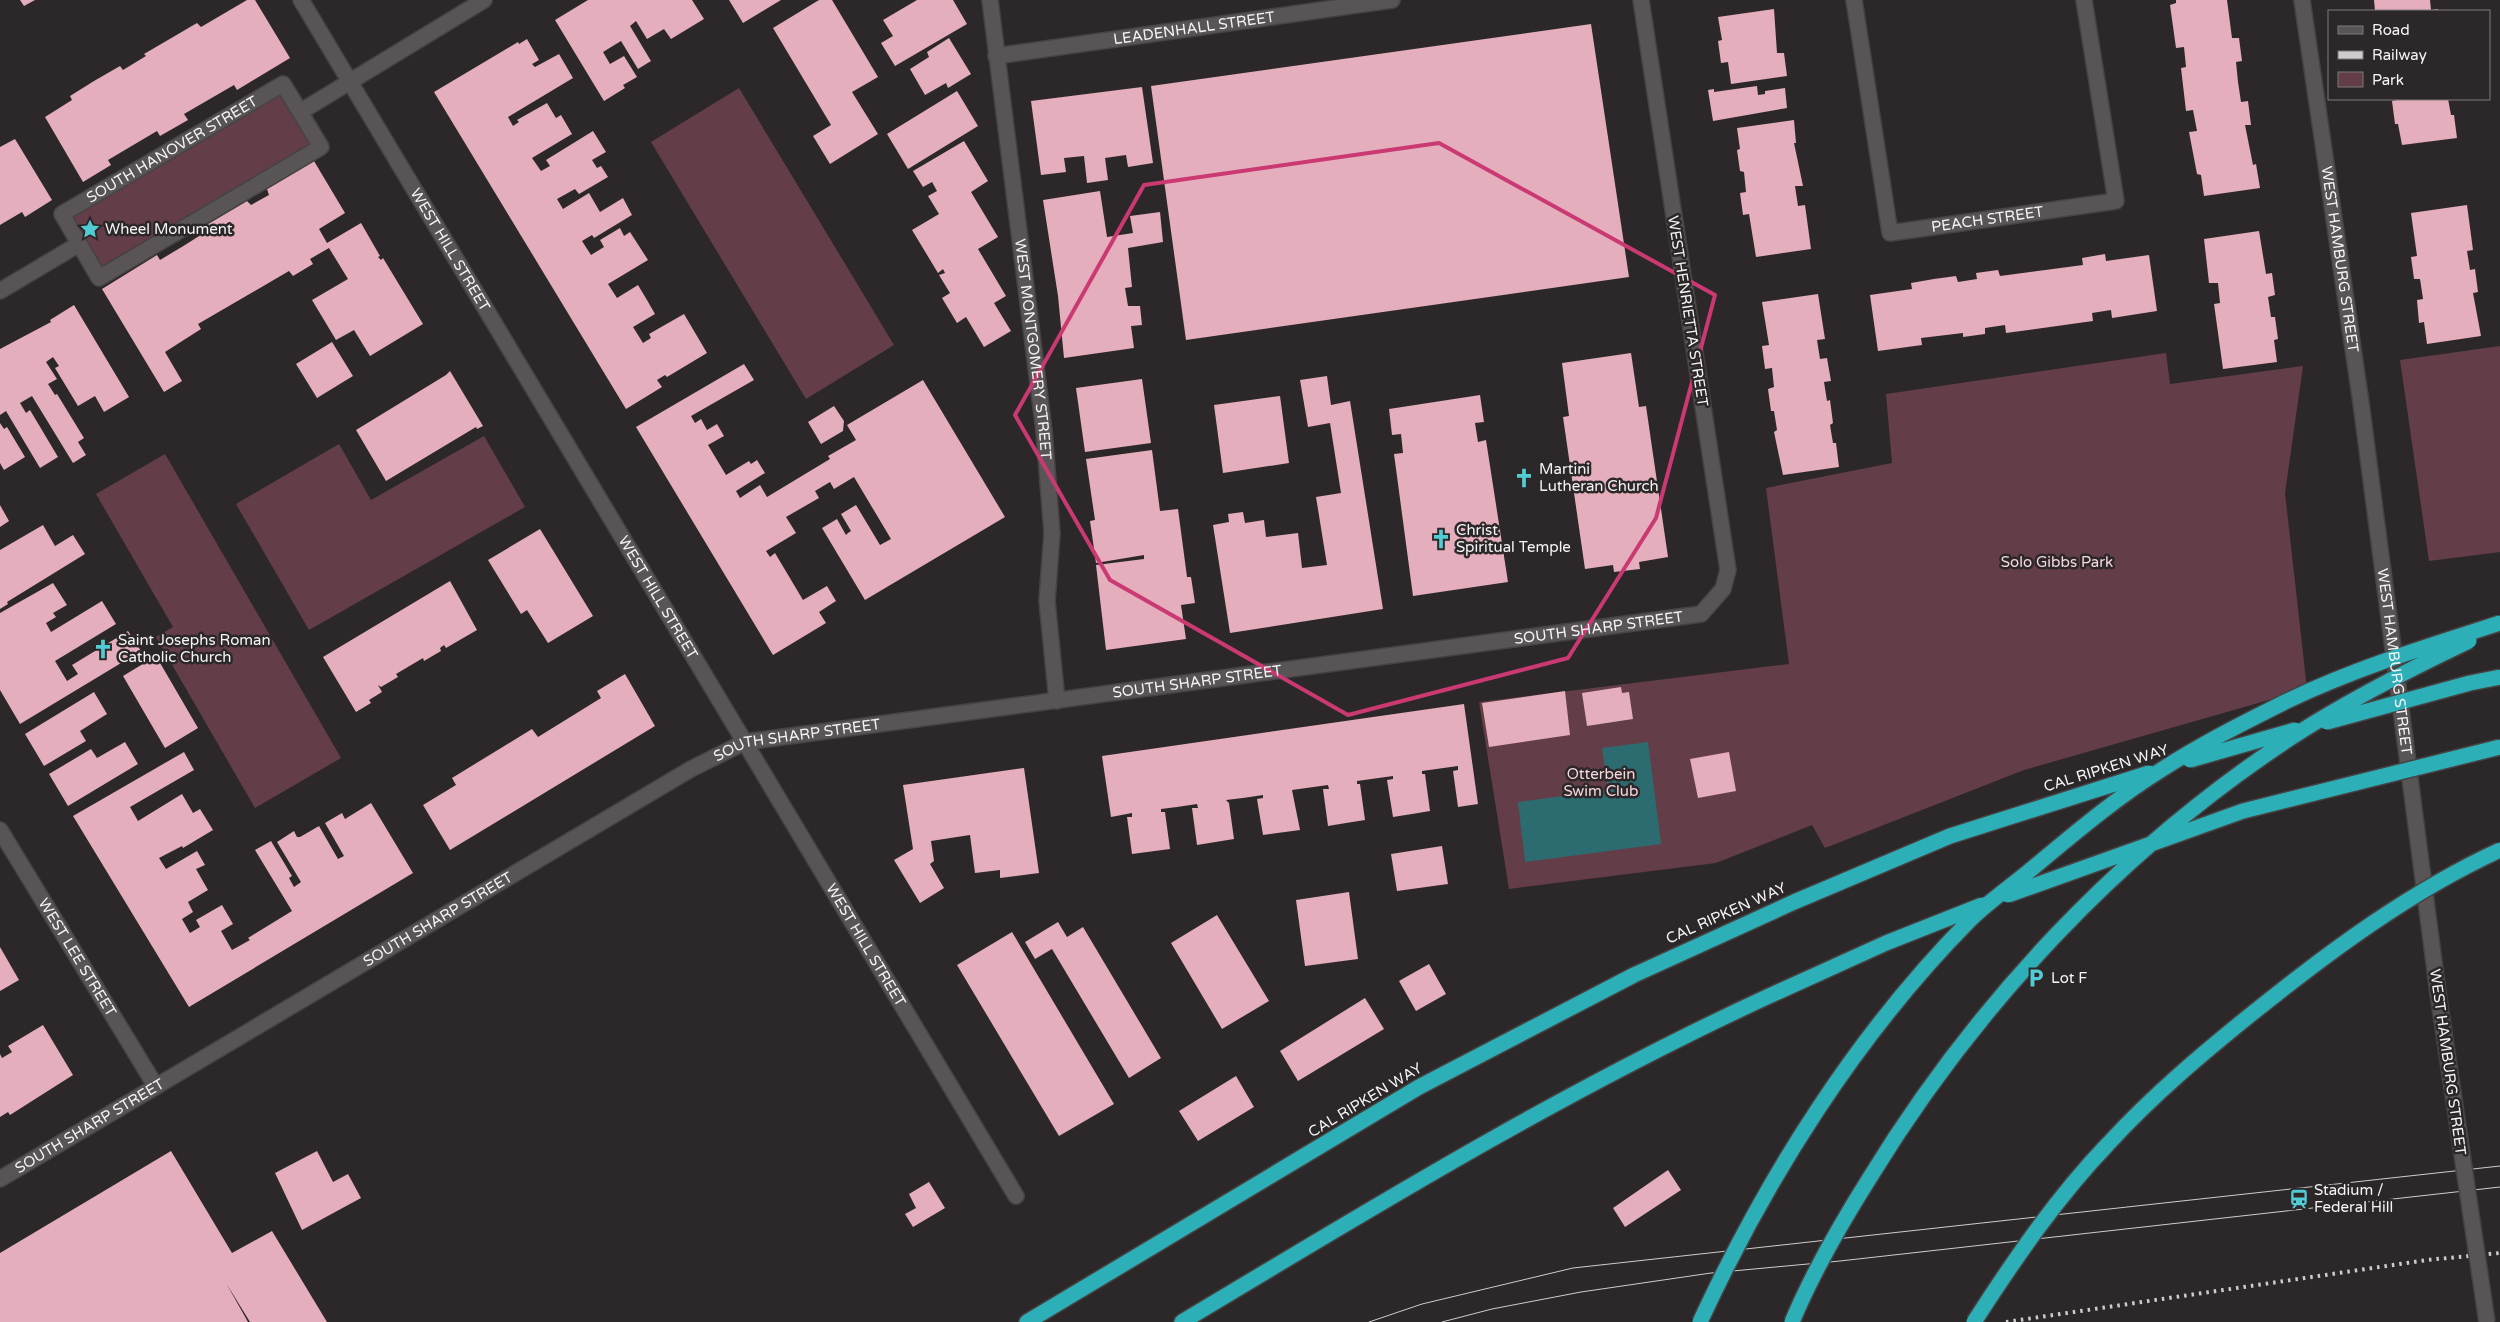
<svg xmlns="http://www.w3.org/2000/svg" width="2500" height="1322" font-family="'Varela Round',sans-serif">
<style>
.green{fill:#633e48}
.water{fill:#2c6c70}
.building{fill:#e4aebc}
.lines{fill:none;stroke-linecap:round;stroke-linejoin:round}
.minor-casing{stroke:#464344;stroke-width:18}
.highway-casing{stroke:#464344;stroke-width:18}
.minor{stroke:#595556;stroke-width:15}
.highway{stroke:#2dafb7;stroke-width:15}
.tram{stroke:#cfcccd;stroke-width:1}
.rail{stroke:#cfcccd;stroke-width:4;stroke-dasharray:2.5 5;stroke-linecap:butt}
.minor-bridge-casing{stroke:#464344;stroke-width:18;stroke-linecap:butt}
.highway-bridge-casing{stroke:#464344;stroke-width:18;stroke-linecap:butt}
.minor-bridge{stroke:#595556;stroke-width:15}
.highway-bridge{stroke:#2dafb7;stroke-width:15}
.marked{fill:none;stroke:#ca3972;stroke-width:4;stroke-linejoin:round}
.labels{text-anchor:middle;stroke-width:5;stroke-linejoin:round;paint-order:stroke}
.street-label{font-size:15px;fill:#f6f4f4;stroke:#2c2829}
.poi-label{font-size:15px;fill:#f6f4f4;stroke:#2c2829;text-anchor:start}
.park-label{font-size:15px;fill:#f7d7de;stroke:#2c2829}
</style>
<rect width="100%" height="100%" fill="#2c2829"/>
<!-- green -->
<path class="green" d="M 739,88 L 894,345 L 806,399 L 651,142 Z
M 281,94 L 310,144 L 102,266 L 73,217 Z
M 2500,346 L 2500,552 L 2429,561 L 2400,360 Z
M 2166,353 L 2170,384 L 2303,366 L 2285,493 L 2307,689 L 2024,770 L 1825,848 L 1812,825 L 1716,863 L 1509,889 L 1479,702 L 1789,664 L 1766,488 L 1892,463 L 1886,394 Z
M 484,436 L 525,507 L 309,630 L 236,504 L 339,444 L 371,500 Z
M 165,454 L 341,758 L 255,808 L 156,637 L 173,627 L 96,494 Z"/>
<!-- water -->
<path class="water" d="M 1648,742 L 1661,844 L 1525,862 L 1518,802 L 1608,790 L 1602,748 Z"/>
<!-- building -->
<path class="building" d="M 20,0 L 35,0 L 24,6 Z
M 247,0 L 255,0 L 290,58 L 237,90 L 234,85 L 184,114 L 188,120 L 160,136 L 157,131 L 108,160 L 111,165 L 83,182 L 45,117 L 72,100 L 70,96 L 94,81 L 120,66 L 123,70 L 146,56 L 144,54 L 197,23 L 201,27 Z
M 588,0 L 692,0 L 704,19 L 671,39 L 664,29 L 647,39 L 636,21 L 630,26 L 651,61 L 638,69 L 621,41 L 603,52 L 610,64 L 624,56 L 637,77 L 623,85 L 625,88 L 604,101 L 555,20 Z
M 729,0 L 781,0 L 743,23 Z
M 819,0 L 832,0 L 878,77 L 852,92 L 878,134 L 830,164 L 813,136 L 831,125 L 773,28 Z
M 917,0 L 953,0 L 967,24 L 895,66 L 881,43 L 893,36 L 883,20 Z
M 2176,0 L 2227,0 L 2232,38 L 2239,38 L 2242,61 L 2236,62 L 2238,82 L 2241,102 L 2248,101 L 2251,125 L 2245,125 L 2253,165 L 2256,164 L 2260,188 L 2204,196 L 2201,175 L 2197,174 L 2189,132 L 2197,131 L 2193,110 L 2186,111 L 2181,68 L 2186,67 L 2184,47 L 2176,48 L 2170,5 L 2176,3 Z
M 2374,0 L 2430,0 L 2431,10 L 2438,9 L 2438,11 L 2375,11 Z
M 1774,9 L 1777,53 L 1784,53 L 1787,76 L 1731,84 L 1728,62 L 1721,63 L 1718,41 L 1722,40 L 1718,17 Z
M 1591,24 L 1629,277 L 1186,340 L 1151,86 Z
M 949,38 L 971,74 L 948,88 L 946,83 L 925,95 L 910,69 L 929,57 L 927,52 Z
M 527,39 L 539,60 L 532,64 L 535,67 L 559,54 L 573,78 L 508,117 L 513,126 L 519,122 L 517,120 L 547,103 L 556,118 L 561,115 L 572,134 L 532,158 L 541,171 L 550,166 L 546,160 L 593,131 L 606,152 L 592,160 L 597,168 L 601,166 L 608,177 L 579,194 L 575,189 L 557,199 L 563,209 L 589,193 L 600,212 L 623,198 L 632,215 L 594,238 L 592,235 L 582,241 L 591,255 L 604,247 L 600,240 L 620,228 L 624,236 L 630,232 L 648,260 L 608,284 L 617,298 L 638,285 L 647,300 L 655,314 L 633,327 L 643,343 L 651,338 L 649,334 L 684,314 L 707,353 L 667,377 L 665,375 L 657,380 L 662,387 L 626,409 L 434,92 L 518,42 L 519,44 Z
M 1757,86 L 1758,95 L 1765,94 L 1765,91 L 1785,88 L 1787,108 L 1713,121 L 1708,90 L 1714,89 L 1714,92 Z
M 1142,87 L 1153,163 L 1128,167 L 1126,155 L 1105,158 L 1108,180 L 1087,183 L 1084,156 L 1064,158 L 1066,172 L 1041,175 L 1031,101 Z
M 957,91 L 978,126 L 908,169 L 887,134 Z
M 2401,99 L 2448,99 L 2451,115 L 2454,115 L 2457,138 L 2402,145 L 2398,124 L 2395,124 L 2392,101 Z
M 1794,120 L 1796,143 L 1794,143 L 1803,186 L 1795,186 L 1798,206 L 1805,205 L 1811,249 L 1756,257 L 1749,214 L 1743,215 L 1740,193 L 1746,192 L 1744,172 L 1740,171 L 1737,150 L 1740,149 L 1737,128 Z
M 15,139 L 52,200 L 25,217 L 22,212 L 0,225 L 0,147 Z
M 964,141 L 988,181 L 971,192 L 998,237 L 978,249 L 1006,296 L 994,303 L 1011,331 L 984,347 L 966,317 L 957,323 L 942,298 L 950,293 L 939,275 L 945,273 L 943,269 L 938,273 L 912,230 L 939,214 L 928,196 L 937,191 L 932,182 L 923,187 L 913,171 Z
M 314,161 L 345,213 L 319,229 L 327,243 L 361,223 L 380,256 L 378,257 L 381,260 L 383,258 L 423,324 L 370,356 L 354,330 L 336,340 L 312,300 L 348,279 L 329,248 L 310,259 L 313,264 L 293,276 L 289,271 L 198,324 L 201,329 L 165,352 L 182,381 L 164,392 L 102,289 L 157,255 L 160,260 L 185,245 L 210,229 L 208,224 L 247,201 L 251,205 L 269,195 L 267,189 Z
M 1100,191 L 1107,237 L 1133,233 L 1130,216 L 1160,212 L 1163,242 L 1128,248 L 1132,287 L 1125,288 L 1128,306 L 1140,306 L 1142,325 L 1131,326 L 1134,348 L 1064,358 L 1058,296 L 1043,200 Z
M 2467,205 L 2473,250 L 2467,251 L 2470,270 L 2475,269 L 2478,292 L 2473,293 L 2481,336 L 2427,344 L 2424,322 L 2419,323 L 2417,300 L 2423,299 L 2420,279 L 2414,279 L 2411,257 L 2417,256 L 2411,213 Z
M 2259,231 L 2266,274 L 2272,273 L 2275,295 L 2268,297 L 2271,317 L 2275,317 L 2278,339 L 2274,340 L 2277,362 L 2223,369 L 2214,304 L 2220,303 L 2218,283 L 2209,283 L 2204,239 Z
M 2105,254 L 2106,261 L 2149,255 L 2157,311 L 2112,318 L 2111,310 L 2092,313 L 2093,321 L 2006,333 L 2005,325 L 1985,328 L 1985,334 L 1963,337 L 1963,333 L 1921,338 L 1922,345 L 1878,351 L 1870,295 L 1912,289 L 1911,283 L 1934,279 L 1956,276 L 1958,282 L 1977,279 L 1976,273 L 1998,270 L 2000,276 L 2083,265 L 2082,258 Z
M 1818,294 L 1825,339 L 1817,340 L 1820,359 L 1827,358 L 1831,381 L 1824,382 L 1827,401 L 1830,400 L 1833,423 L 1830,425 L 1833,443 L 1836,443 L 1839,467 L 1783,475 L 1774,432 L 1777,430 L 1774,411 L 1771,411 L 1768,389 L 1774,387 L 1772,368 L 1765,369 L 1762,346 L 1769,345 L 1762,302 Z
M 74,305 L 129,397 L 104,412 L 95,396 L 78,406 L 55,368 L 59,366 L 53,357 L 46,362 L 57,379 L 48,384 L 55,395 L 57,394 L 84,438 L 78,442 L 86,455 L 73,463 L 32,396 L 20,403 L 26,413 L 30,410 L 58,457 L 40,468 L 6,411 L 0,415 L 0,349 L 51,322 L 50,320 Z
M 332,342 L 353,376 L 317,398 L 296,364 Z
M 1631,353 L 1639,407 L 1646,406 L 1668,557 L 1639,562 L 1640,569 L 1614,572 L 1613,565 L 1585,569 L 1563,417 L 1569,416 L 1562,363 Z
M 744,364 L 754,380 L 691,416 L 695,423 L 701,419 L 707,430 L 717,424 L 724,436 L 708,445 L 726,475 L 749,461 L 751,464 L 757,460 L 765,473 L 736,491 L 740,498 L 760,485 L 767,497 L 830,459 L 828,456 L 856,440 L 847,425 L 923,380 L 1005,517 L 865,600 L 822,528 L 837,519 L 846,535 L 848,533 L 851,531 L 841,514 L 856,505 L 880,545 L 891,539 L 854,477 L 834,489 L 830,482 L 815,491 L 819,498 L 786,517 L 796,533 L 766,551 L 770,557 L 775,553 L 803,600 L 827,586 L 836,601 L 819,612 L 826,623 L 773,655 L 636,427 Z
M 450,371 L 483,426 L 477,429 L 476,427 L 386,481 L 356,430 L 446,375 Z
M 1327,376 L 1331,405 L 1350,401 L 1383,609 L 1230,633 L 1213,525 L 1229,522 L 1228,514 L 1243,512 L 1245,523 L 1264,520 L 1266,537 L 1298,533 L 1302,568 L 1327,565 L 1316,497 L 1341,493 L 1330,423 L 1308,427 L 1300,380 Z
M 1142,379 L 1151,443 L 1085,452 L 1076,388 Z
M 1480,395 L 1484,422 L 1475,423 L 1478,442 L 1486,440 L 1508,582 L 1413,596 L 1394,454 L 1403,453 L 1401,434 L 1392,435 L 1389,409 Z
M 1280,396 L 1289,463 L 1223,473 L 1214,405 Z
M 834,406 L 844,421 L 843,431 L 821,444 L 808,422 Z
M 0,423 L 4,429 L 7,427 L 25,457 L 4,470 L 0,463 Z
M 1152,450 L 1160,511 L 1178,509 L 1187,577 L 1191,577 L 1195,603 L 1181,605 L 1186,639 L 1106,650 L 1096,565 L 1144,559 L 1144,555 L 1096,563 L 1090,521 L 1095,520 L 1086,459 Z
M 0,505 L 9,521 L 0,527 Z
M 43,525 L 55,546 L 73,535 L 85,554 L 7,602 L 8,604 L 0,609 L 0,550 Z
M 540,529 L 593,616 L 548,643 L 527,610 L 521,614 L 488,560 Z
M 450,581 L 477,630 L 446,648 L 444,645 L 440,648 L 441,651 L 424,661 L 423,658 L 396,674 L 398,677 L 381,687 L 378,685 L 382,692 L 369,700 L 371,703 L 356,712 L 323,657 Z
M 53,583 L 67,605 L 53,613 L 56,617 L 46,623 L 51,632 L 102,601 L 116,624 L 55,661 L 67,681 L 78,674 L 72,665 L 128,631 L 141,651 L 20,724 L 0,690 L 0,613 Z
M 156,656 L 198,728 L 165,748 L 123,676 Z
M 625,674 L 655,726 L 450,850 L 423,805 L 456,785 L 452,778 L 532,729 L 538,737 L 601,698 L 597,691 Z
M 1621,687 L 1622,693 L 1629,692 L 1633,719 L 1587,726 L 1582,693 Z
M 1565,691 L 1570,735 L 1489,747 L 1482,703 Z
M 94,692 L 107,714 L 80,731 L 86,741 L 44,766 L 25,734 Z
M 1464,704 L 1478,804 L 1458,807 L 1453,771 L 1458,770 L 1458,766 L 1422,771 L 1422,774 L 1425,774 L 1430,811 L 1412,814 L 1393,817 L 1387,780 L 1393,779 L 1393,776 L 1357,781 L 1357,784 L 1360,784 L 1365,820 L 1346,823 L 1328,826 L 1323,789 L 1329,789 L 1328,785 L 1292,790 L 1300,830 L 1263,835 L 1257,799 L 1263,798 L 1263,795 L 1243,798 L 1226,800 L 1229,803 L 1234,839 L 1197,845 L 1192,808 L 1198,808 L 1197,804 L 1177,807 L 1161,809 L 1161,812 L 1165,812 L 1170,849 L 1132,854 L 1127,817 L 1132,817 L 1132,813 L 1111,817 L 1102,756 Z
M 125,742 L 138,764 L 68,806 L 49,774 L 91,749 L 97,758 Z
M 184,752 L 194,770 L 130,807 L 138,821 L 182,794 L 193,813 L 200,809 L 213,830 L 183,848 L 182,846 L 159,858 L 166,869 L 197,851 L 205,865 L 196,869 L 208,890 L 188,902 L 193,912 L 182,919 L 190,933 L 200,927 L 196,920 L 222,905 L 233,924 L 221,931 L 232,950 L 250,940 L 248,938 L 292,911 L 255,850 L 271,841 L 292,876 L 289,878 L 294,887 L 301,882 L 277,842 L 294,831 L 297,837 L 300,837 L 319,826 L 338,859 L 344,856 L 325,823 L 342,813 L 345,819 L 371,803 L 413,873 L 189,1007 L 73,816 Z
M 1729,752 L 1736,791 L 1698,798 L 1690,759 Z
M 1024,768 L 1039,873 L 1000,878 L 1000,870 L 975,873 L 970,835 L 931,841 L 934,861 L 930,864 L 944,888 L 920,903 L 894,860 L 913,849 L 903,785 Z
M 1442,846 L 1448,884 L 1397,891 L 1391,854 Z
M 1349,892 L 1358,959 L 1305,966 L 1296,900 Z
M 1217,915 L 1269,1001 L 1222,1029 L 1171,943 Z
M 1058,922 L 1067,937 L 1083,927 L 1161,1058 L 1129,1078 L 1052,949 L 1035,959 L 1025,942 Z
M 1012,932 L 1114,1104 L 1059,1136 L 957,965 Z
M 0,947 L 19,980 L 0,991 Z
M 1429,964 L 1446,994 L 1416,1011 L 1399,981 Z
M 1365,998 L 1384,1029 L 1298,1081 L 1280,1051 Z
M 43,1025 L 73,1075 L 10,1115 L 8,1112 L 0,1117 L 0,1054 L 2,1058 L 12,1052 L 8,1046 Z
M 1236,1076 L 1254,1107 L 1198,1141 L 1179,1111 Z
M 171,1151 L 232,1253 L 272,1231 L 327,1322 L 250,1322 L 226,1283 L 248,1322 L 0,1322 L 0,1253 Z
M 317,1151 L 333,1182 L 348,1174 L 361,1198 L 302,1230 L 275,1173 Z
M 1668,1170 L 1681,1190 L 1625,1227 L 1613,1208 Z
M 929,1182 L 945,1208 L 913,1227 L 905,1214 L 916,1208 L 909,1194 Z"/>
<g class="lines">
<defs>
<g id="minor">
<path id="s1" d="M 301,0 L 1016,1196"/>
<path id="s2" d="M 990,0 L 1044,431 L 1052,533 L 1047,601 L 1057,701"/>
<path id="s3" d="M 1854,0 L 1890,233 L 2116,201 L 2084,0"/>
<path id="s4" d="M 2302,0 L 2361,403 L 2438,993"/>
<path id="s5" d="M 996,56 L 1392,0"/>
<path id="s6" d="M 300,112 L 321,147 L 99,278 L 62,214 L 283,84 L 300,112 L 484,0"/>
<path d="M 0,291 L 79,244"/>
<path id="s7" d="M 0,830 L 155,1085"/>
<path id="s8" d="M 0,1179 L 691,769 L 745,742 L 1701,614 L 1723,589 L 1728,570 L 1641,0"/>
</g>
<path id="highway" d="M 1027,1322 L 1419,1087 L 1634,975
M 1182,1322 C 1375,1206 1565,1090 1769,996"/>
</defs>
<!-- minor casing -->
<use href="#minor" class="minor-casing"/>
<!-- highway casing -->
<use href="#highway" class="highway-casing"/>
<!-- minor -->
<use href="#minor" class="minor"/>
<!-- highway -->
<use href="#highway" class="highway"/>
<!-- tram -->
<path class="tram" d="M 1369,1322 L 1422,1304 L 1573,1268 L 2500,1166
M 1442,1322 L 1492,1309 L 1581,1292 L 1711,1273 L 1840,1261 L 2500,1187"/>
<!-- rail -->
<path class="rail" d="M 2006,1322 L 2427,1260 L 2500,1253"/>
<defs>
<path id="minor-bridge" d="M 2438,993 L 2487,1322"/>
<path id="highway-bridge" d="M 2327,722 L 2470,683 L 2500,677
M 2190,760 L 2295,730
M 2008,895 L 2243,811 L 2500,747
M 1634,975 L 1794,902 L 1950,836 L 2149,773
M 1769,996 L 1886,943 L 1982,905
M 1700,1322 C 1767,1177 1857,1034 1970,920 C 1989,901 2013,885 2034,867 C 2075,833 2116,798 2161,770 C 2201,744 2245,722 2287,701 C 2356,668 2428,646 2500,623
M 1792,1322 C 1813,1272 1840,1225 1869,1179 C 1976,1004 2120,850 2292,737 C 2349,700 2408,670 2469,641
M 1974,1322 C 2014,1260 2057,1197 2108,1144 C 2153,1095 2203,1053 2254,1012 C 2330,951 2411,891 2500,850"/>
</defs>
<!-- minor-bridge casing -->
<use href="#minor-bridge" class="minor-bridge-casing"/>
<!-- highway-bridge casing -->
<use href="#highway-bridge" class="highway-bridge-casing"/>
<!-- minor-bridge -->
<use href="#minor-bridge" class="minor-bridge"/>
<!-- highway-bridge -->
<use href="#highway-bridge" class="highway-bridge"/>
</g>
<!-- marked area -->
<path class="marked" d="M 1439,143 L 1715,295 L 1656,518 L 1568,658 L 1348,715 L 1110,580 L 1015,415 L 1144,185 Z"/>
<!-- icons -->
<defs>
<symbol id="sight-bare" viewBox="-9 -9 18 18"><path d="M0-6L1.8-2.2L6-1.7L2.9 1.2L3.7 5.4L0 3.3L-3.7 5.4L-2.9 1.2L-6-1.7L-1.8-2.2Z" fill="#51ccd4" stroke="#2c2829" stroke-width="2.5" paint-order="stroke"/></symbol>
<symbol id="church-bare" viewBox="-9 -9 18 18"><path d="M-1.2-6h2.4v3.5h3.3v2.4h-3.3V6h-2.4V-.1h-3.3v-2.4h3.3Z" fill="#51ccd4" stroke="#2c2829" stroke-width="2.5" paint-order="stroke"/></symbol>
<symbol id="parking-bare" viewBox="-9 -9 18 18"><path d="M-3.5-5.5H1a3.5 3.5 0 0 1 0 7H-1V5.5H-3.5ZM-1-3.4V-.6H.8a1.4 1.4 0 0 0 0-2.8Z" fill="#51ccd4" stroke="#2c2829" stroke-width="2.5" paint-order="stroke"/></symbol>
<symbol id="station-bare" viewBox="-9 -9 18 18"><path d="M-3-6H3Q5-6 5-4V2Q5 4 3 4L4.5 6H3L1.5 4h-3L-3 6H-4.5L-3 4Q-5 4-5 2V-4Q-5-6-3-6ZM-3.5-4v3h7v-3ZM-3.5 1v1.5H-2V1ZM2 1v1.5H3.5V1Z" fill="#51ccd4" stroke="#2c2829" stroke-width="2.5" paint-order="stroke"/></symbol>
</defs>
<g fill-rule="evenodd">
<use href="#sight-bare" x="76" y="215" width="28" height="28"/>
<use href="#church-bare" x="1510" y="464" width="28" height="28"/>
<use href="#church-bare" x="1427" y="525" width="28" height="28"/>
<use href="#church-bare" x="89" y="635" width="28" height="28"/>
<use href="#parking-bare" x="2022" y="964" width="28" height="28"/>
<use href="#station-bare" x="2285" y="1185" width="28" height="28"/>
</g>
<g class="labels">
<!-- street labels -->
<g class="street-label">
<text dy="5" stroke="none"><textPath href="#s5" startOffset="200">LEADENHALL STREET</textPath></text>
<text dy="5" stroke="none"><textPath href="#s6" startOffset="500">SOUTH HANOVER STREET</textPath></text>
<text dy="5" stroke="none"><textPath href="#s3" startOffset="334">PEACH STREET</textPath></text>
<text dy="5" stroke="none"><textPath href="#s1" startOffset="291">WEST HILL STREET</textPath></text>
<text dy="5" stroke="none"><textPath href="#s4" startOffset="262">WEST HAMBURG STREET</textPath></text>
<text transform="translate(1688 311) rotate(81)" y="5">WEST HENRIETTA STREET</text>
<text dy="5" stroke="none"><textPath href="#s2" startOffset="352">WEST MONTGOMERY STREET</textPath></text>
<text dy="5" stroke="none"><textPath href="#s1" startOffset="696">WEST HILL STREET</textPath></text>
<text dy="5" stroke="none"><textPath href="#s8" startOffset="1725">SOUTH SHARP STREET</textPath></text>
<text dy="5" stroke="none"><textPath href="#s4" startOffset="668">WEST HAMBURG STREET</textPath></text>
<text dy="5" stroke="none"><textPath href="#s8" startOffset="1320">SOUTH SHARP STREET</textPath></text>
<text dy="5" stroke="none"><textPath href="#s8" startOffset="915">SOUTH SHARP STREET</textPath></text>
<text transform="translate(2106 768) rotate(-17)" y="5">CAL RIPKEN WAY</text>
<text transform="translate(1726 913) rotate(-24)" y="5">CAL RIPKEN WAY</text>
<text dy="5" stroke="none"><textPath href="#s8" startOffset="509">SOUTH SHARP STREET</textPath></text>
<text dy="5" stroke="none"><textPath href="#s1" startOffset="1101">WEST HILL STREET</textPath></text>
<text dy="5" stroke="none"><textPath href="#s7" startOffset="149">WEST LEE STREET</textPath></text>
<text transform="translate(2448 1062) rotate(82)" y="5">WEST HAMBURG STREET</text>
<text transform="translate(1365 1100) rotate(-31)" y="5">CAL RIPKEN WAY</text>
<text dy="5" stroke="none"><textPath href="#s8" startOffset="104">SOUTH SHARP STREET</textPath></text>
</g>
<!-- poi labels -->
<g class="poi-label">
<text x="105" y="234">Wheel Monument</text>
<text x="1539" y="474">Martini<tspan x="1539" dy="17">Lutheran Church</tspan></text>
<text x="1456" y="535">Christ<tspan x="1456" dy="17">Spiritual Temple</tspan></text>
<text x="118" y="645">Saint Josephs Roman<tspan x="118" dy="17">Catholic Church</tspan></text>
<text x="2051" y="983">Lot F</text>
<text x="2314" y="1195">Stadium /<tspan x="2314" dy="17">Federal Hill</tspan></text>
</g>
<!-- park labels -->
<g class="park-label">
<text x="2057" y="567">Solo Gibbs Park</text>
<text x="1601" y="779">Otterbein<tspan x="1601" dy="17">Swim Club</tspan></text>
</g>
</g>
<!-- legend -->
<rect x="2328" y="10" width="162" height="90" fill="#2c2829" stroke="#7d7a7a"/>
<rect x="2338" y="26" width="25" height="8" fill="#595556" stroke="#7d7a7a"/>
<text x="2372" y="35" font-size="15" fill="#f6f4f4">Road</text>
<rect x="2338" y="51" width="25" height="8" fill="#cfcccd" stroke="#7d7a7a"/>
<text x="2372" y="60" font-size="15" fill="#f6f4f4">Railway</text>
<rect x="2338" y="72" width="25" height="15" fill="#633e48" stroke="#7d7a7a"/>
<text x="2372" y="85" font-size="15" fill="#f6f4f4">Park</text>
</svg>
